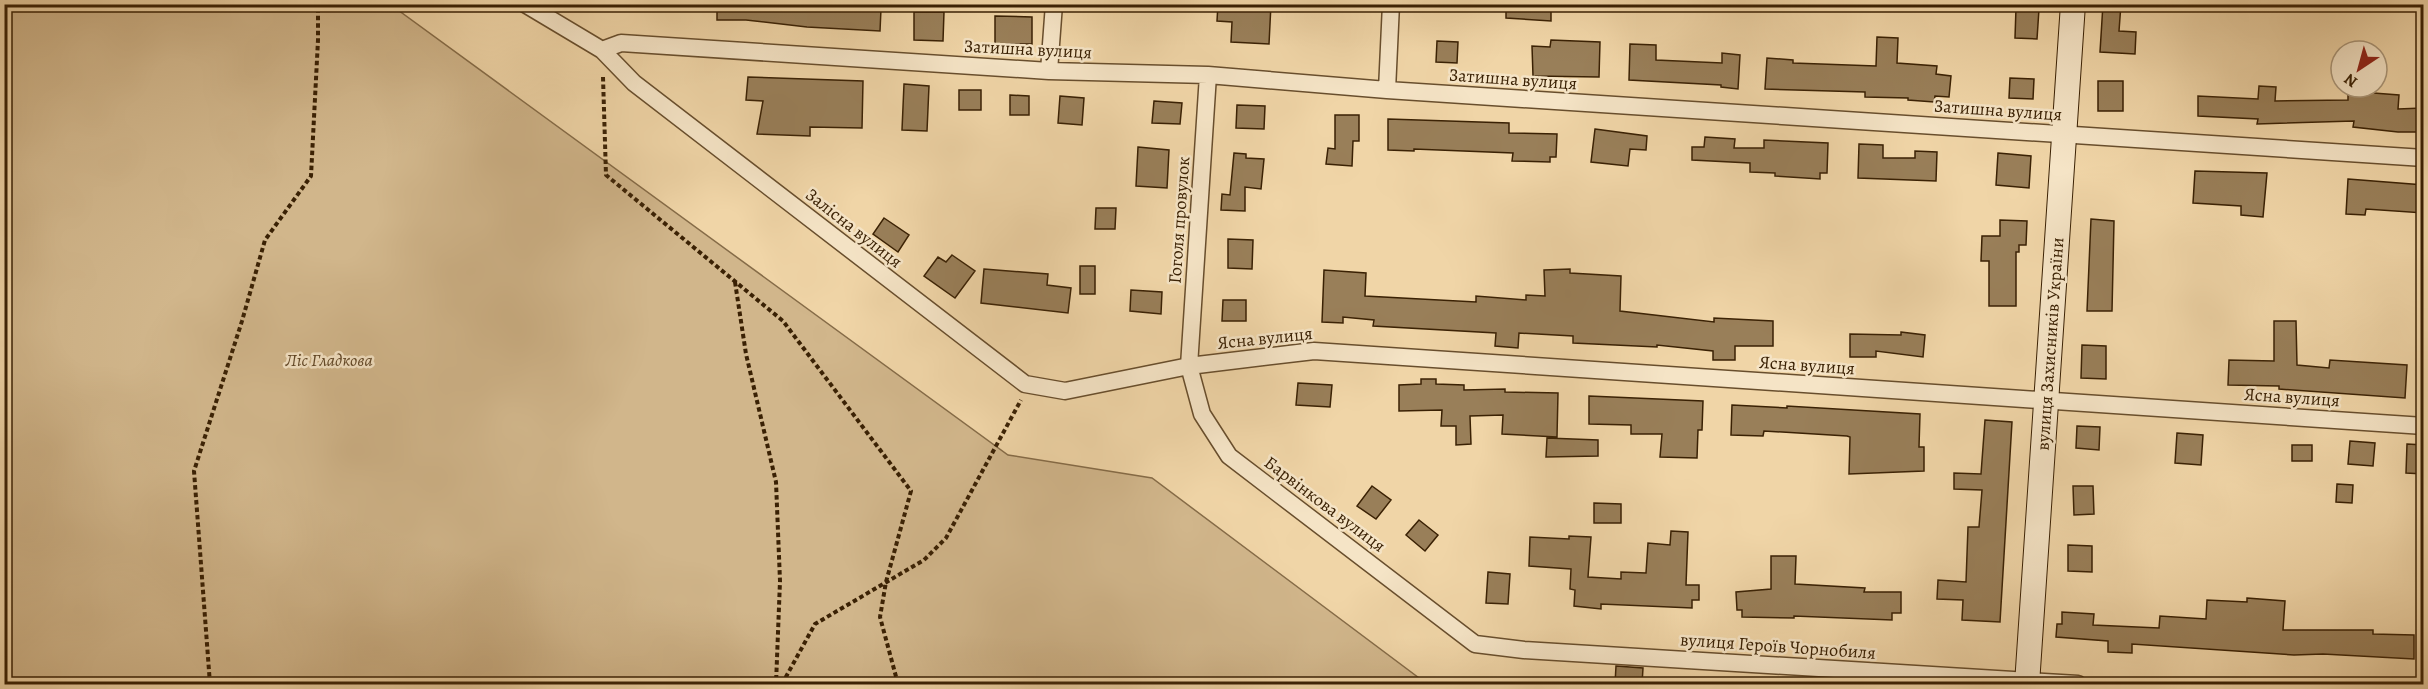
<svg xmlns="http://www.w3.org/2000/svg" width="2428" height="689" font-family="Alegreya,serif">
<style>
.green{fill:#d1b68b;stroke:#866c48;stroke-width:1.5}
.building{fill:#997f59;stroke:#3a2104;stroke-width:1.5}
.lines{fill:none;stroke-linecap:round;stroke-linejoin:round}
.street-casing{stroke:#684e2d;stroke-width:19}
.secondary-casing{stroke:#3a2104;stroke-width:26}
.path{stroke:#3a2104;stroke-width:4;stroke-dasharray:4.5 3;stroke-linecap:butt}
.street{stroke:#f5e4c6;stroke-width:16}
.secondary{stroke:#f5e4c6;stroke-width:24}
.labels{text-anchor:middle;stroke-width:5;stroke-linejoin:round;paint-order:stroke}
.street-label{font-size:18px;fill:#3a2104;stroke:#f5e4c6}
.park-label{font-size:18px;font-style:italic;fill:#604626;stroke:#f5e4c6}
</style>
<rect width="100%" height="100%" fill="#f0d5a7"/>
<filter id="stains"><feTurbulence type="fractalNoise" baseFrequency=".00333" numOctaves="4"/><feColorMatrix values="0 0 0 0 .2 0 0 0 0 .09 0 0 0 0 .02 0 0 0 .5 -.17"/></filter>
<radialGradient id="worn" r=".72"><stop offset=".6" stop-color="#630" stop-opacity="0"/><stop offset="1" stop-color="#630" stop-opacity=".3"/></radialGradient>
<!-- green -->
<path class="green" d="M 4,5 L 391,5 L 1008,455 L 1152,478 L 1427,684 L 5,684 Z"/>
<!-- building -->
<path class="building" d="M 717,4 L 833,4 L 881,9 L 880,31 L 807,27 L 746,20 L 717,20 Z
M 1218,4 L 1271,4 L 1269,44 L 1231,42 L 1232,22 L 1217,21 Z
M 2103,4 L 2121,4 L 2119,31 L 2136,32 L 2135,54 L 2100,52 Z
M 1506,5 L 1551,7 L 1551,21 L 1506,18 Z
M 2016,8 L 2039,9 L 2037,39 L 2015,38 Z
M 914,12 L 944,12 L 943,41 L 914,40 Z
M 995,16 L 1032,17 L 1032,44 L 995,44 Z
M 1877,37 L 1898,38 L 1897,63 L 1937,66 L 1936,74 L 1951,76 L 1949,97 L 1935,96 L 1934,102 L 1908,100 L 1908,98 L 1865,97 L 1865,92 L 1765,89 L 1767,58 L 1793,60 L 1793,63 L 1876,66 Z
M 1551,40 L 1600,42 L 1599,77 L 1533,76 L 1532,46 L 1550,47 Z
M 1437,41 L 1458,42 L 1457,63 L 1436,62 Z
M 1630,44 L 1656,45 L 1656,60 L 1722,63 L 1722,53 L 1740,55 L 1738,89 L 1721,87 L 1721,85 L 1629,80 Z
M 748,77 L 863,81 L 862,128 L 810,127 L 810,136 L 757,134 L 763,101 L 746,100 Z
M 2010,78 L 2034,79 L 2033,99 L 2009,98 Z
M 2098,81 L 2123,81 L 2123,111 L 2098,111 Z
M 904,84 L 929,86 L 927,131 L 902,130 Z
M 2259,86 L 2276,87 L 2275,101 L 2348,100 L 2348,91 L 2399,95 L 2398,109 L 2422,108 L 2422,132 L 2398,132 L 2353,127 L 2354,121 L 2257,124 L 2258,119 L 2198,116 L 2198,96 L 2258,99 Z
M 959,90 L 981,90 L 981,110 L 959,110 Z
M 1010,95 L 1029,96 L 1029,115 L 1010,115 Z
M 1060,96 L 1084,98 L 1082,125 L 1058,123 Z
M 1154,101 L 1182,103 L 1180,124 L 1152,123 Z
M 1237,105 L 1265,106 L 1264,129 L 1236,128 Z
M 1335,115 L 1359,115 L 1359,141 L 1353,141 L 1352,166 L 1326,164 L 1328,148 L 1335,149 Z
M 1388,119 L 1509,123 L 1509,133 L 1557,134 L 1556,157 L 1550,157 L 1550,162 L 1512,161 L 1513,153 L 1414,149 L 1414,151 L 1388,150 Z
M 1595,129 L 1647,136 L 1646,150 L 1630,149 L 1628,166 L 1591,162 Z
M 1705,137 L 1735,139 L 1734,148 L 1764,148 L 1764,140 L 1828,143 L 1827,173 L 1820,173 L 1820,179 L 1775,176 L 1775,173 L 1750,172 L 1750,163 L 1692,160 L 1692,147 L 1704,147 Z
M 1859,144 L 1883,145 L 1883,158 L 1915,158 L 1915,151 L 1937,152 L 1936,181 L 1858,178 Z
M 1138,147 L 1169,150 L 1167,188 L 1136,186 Z
M 1234,153 L 1246,154 L 1246,158 L 1264,159 L 1261,189 L 1245,187 L 1245,211 L 1221,210 L 1222,194 L 1230,195 Z
M 1998,153 L 2031,156 L 2029,188 L 1996,185 Z
M 2195,171 L 2267,173 L 2263,217 L 2241,215 L 2241,206 L 2193,203 Z
M 2348,179 L 2424,185 L 2424,213 L 2366,209 L 2365,215 L 2346,214 Z
M 1096,208 L 1116,208 L 1115,229 L 1095,229 Z
M 884,218 L 909,235 L 898,252 L 873,234 Z
M 2091,219 L 2114,221 L 2112,311 L 2087,311 Z
M 2000,220 L 2027,221 L 2026,245 L 2019,245 L 2019,252 L 2016,252 L 2016,306 L 1989,306 L 1989,261 L 1981,261 L 1982,236 L 2000,236 Z
M 1228,239 L 1253,240 L 1252,269 L 1228,268 Z
M 952,255 L 975,271 L 955,298 L 924,276 L 938,257 L 946,262 Z
M 1080,266 L 1095,266 L 1095,294 L 1080,294 Z
M 984,269 L 1048,274 L 1047,285 L 1071,288 L 1068,313 L 981,303 Z
M 1570,269 L 1570,273 L 1621,276 L 1620,311 L 1714,322 L 1714,318 L 1773,321 L 1773,346 L 1735,346 L 1735,360 L 1713,360 L 1713,351 L 1657,345 L 1657,347 L 1573,343 L 1573,336 L 1519,333 L 1518,348 L 1495,346 L 1496,333 L 1373,326 L 1374,320 L 1343,317 L 1343,323 L 1322,322 L 1324,270 L 1366,273 L 1365,296 L 1476,302 L 1476,296 L 1526,300 L 1526,295 L 1545,296 L 1544,270 Z
M 1131,290 L 1162,292 L 1161,314 L 1130,311 Z
M 1223,300 L 1246,300 L 1246,321 L 1222,321 Z
M 2274,321 L 2296,321 L 2297,365 L 2329,368 L 2330,360 L 2407,365 L 2405,398 L 2279,389 L 2279,386 L 2228,385 L 2229,360 L 2274,361 Z
M 1901,332 L 1925,335 L 1923,357 L 1876,351 L 1876,357 L 1850,357 L 1850,334 L 1901,335 Z
M 2082,345 L 2106,346 L 2106,379 L 2081,378 Z
M 1421,379 L 1436,379 L 1436,384 L 1464,385 L 1464,390 L 1505,389 L 1505,392 L 1558,393 L 1557,437 L 1502,434 L 1503,415 L 1470,416 L 1471,444 L 1456,445 L 1456,426 L 1441,426 L 1442,410 L 1399,411 L 1399,385 L 1421,384 Z
M 1298,383 L 1332,385 L 1330,407 L 1296,405 Z
M 1589,396 L 1703,401 L 1702,430 L 1698,430 L 1697,458 L 1660,457 L 1662,434 L 1631,434 L 1631,425 L 1589,424 Z
M 1732,405 L 1787,408 L 1787,406 L 1920,414 L 1919,447 L 1924,447 L 1924,471 L 1849,474 L 1850,437 L 1847,436 L 1764,431 L 1763,436 L 1731,435 Z
M 1985,420 L 2012,422 L 2000,622 L 1962,620 L 1963,600 L 1937,599 L 1938,580 L 1966,582 L 1968,527 L 1979,527 L 1982,490 L 1954,489 L 1954,473 L 1981,474 Z
M 2077,426 L 2100,427 L 2099,450 L 2076,448 Z
M 2177,433 L 2203,435 L 2201,465 L 2175,463 Z
M 1547,438 L 1598,440 L 1598,456 L 1546,457 Z
M 2350,441 L 2375,443 L 2373,466 L 2348,464 Z
M 2407,444 L 2424,445 L 2424,474 L 2406,473 Z
M 2292,445 L 2312,445 L 2312,461 L 2292,461 Z
M 2337,484 L 2353,485 L 2352,503 L 2336,502 Z
M 1372,486 L 1391,500 L 1376,519 L 1357,506 Z
M 2073,486 L 2093,486 L 2094,514 L 2074,515 Z
M 1594,503 L 1621,504 L 1621,523 L 1594,523 Z
M 1419,520 L 1438,535 L 1425,551 L 1406,535 Z
M 1671,531 L 1688,532 L 1686,585 L 1699,585 L 1699,600 L 1692,600 L 1692,608 L 1601,604 L 1601,609 L 1574,606 L 1575,590 L 1570,589 L 1571,569 L 1529,566 L 1530,537 L 1569,539 L 1569,536 L 1591,537 L 1588,577 L 1621,579 L 1621,572 L 1646,573 L 1648,543 L 1670,545 Z
M 2068,545 L 2092,546 L 2092,572 L 2068,571 Z
M 1771,556 L 1796,556 L 1795,584 L 1865,588 L 1864,592 L 1901,592 L 1901,613 L 1892,613 L 1892,620 L 1794,616 L 1794,618 L 1742,617 L 1742,610 L 1737,610 L 1736,592 L 1771,589 Z
M 1488,572 L 1510,574 L 1508,604 L 1486,603 Z
M 2247,598 L 2285,601 L 2283,630 L 2373,630 L 2373,634 L 2414,635 L 2414,659 L 2323,654 L 2294,655 L 2132,644 L 2132,653 L 2108,652 L 2108,641 L 2056,637 L 2057,624 L 2062,624 L 2062,612 L 2094,614 L 2093,625 L 2159,628 L 2160,616 L 2206,619 L 2207,600 L 2247,602 Z
M 1616,666 L 1643,668 L 1642,684 L 1615,684 Z"/>
<g class="lines">
<defs>
<path id="street" d="M 525,4 L 602,50 L 634,83 L 1025,384 L 1065,391 L 1189,366 L 1314,351 L 2424,426
M 602,50 L 621,43 L 1049,71 L 1208,75 L 1387,90 L 2424,158
M 1049,71 L 1054,4
M 1208,75 L 1189,366 L 1202,414 L 1229,456 L 1475,644 L 1524,650 L 2078,684
M 1387,90 L 1391,4"/>
<path id="secondary" d="M 2027,684 L 2073,4"/>
</defs>
<!-- street casing -->
<use href="#street" class="street-casing"/>
<!-- secondary casing -->
<use href="#secondary" class="secondary-casing"/>
<!-- path -->
<path class="path" d="M 603,77 L 606,175 L 783,321 L 911,491 L 886,582 L 880,617 L 898,684
M 735,282 L 746,354 L 776,482 L 780,581 L 776,684
M 210,684 L 194,471 L 242,321 L 265,240 L 311,176 L 318,40 L 318,4
M 782,684 L 815,624 L 924,560 L 946,538 L 1021,400"/>
<!-- street -->
<use href="#street" class="street"/>
<!-- secondary -->
<use href="#secondary" class="secondary"/>
</g>
<g class="labels">
<!-- street labels -->
<g class="street-label">
<text transform="translate(1028 49) rotate(3)" y="6">Затишна вулиця</text>
<text transform="translate(1513 79) rotate(4)" y="6">Затишна вулиця</text>
<text transform="translate(1998 110) rotate(4)" y="6">Затишна вулиця</text>
<text transform="translate(1179 220) rotate(-86)" y="6">Гоголя провулок</text>
<text transform="translate(854 228) rotate(38)" y="6">Залісна вулиця</text>
<text transform="translate(1265 338) rotate(-6)" y="6">Ясна вулиця</text>
<text transform="translate(2050 344) rotate(-86)" y="6">вулиця Захисників України</text>
<text transform="translate(1807 365) rotate(4)" y="6">Ясна вулиця</text>
<text transform="translate(2292 397) rotate(4)" y="6">Ясна вулиця</text>
<text transform="translate(1325 504) rotate(37)" y="6">Барвінкова вулиця</text>
<text transform="translate(1778 646) rotate(4)" y="6">вулиця Героїв Чорнобиля</text>
</g>
<!-- park labels -->
<g class="park-label">
<text x="329" y="366">Ліс Гладкова</text>
</g>
</g>
<!-- margin -->
<rect width="2428" height="689" fill="none" stroke="#f0d5a7" stroke-width="24"/>
<rect x="6" y="6" width="2416" height="677" fill="none" stroke="#3a2104" stroke-width="3"/>
<rect x="12" y="12" width="2404" height="665" fill="none" stroke="#3a2104" stroke-width="1.5"/>
<!-- north arrow -->
<g transform="translate(2359 69) rotate(216)"><circle r="28" fill="#f5e4c6" stroke="#aa9678" stroke-width="1.5"/>
<path d="M0-4.5L10 22L0 15L-10 22Z" fill="#8f2418"/>
<text y="-9" font-size="16" font-weight="bold" text-anchor="middle" fill="#3a2104">N</text>
</g>
<rect width="100%" height="100%" filter="url(#stains)"/>
<rect width="100%" height="100%" fill="url(#worn)"/>
</svg>
